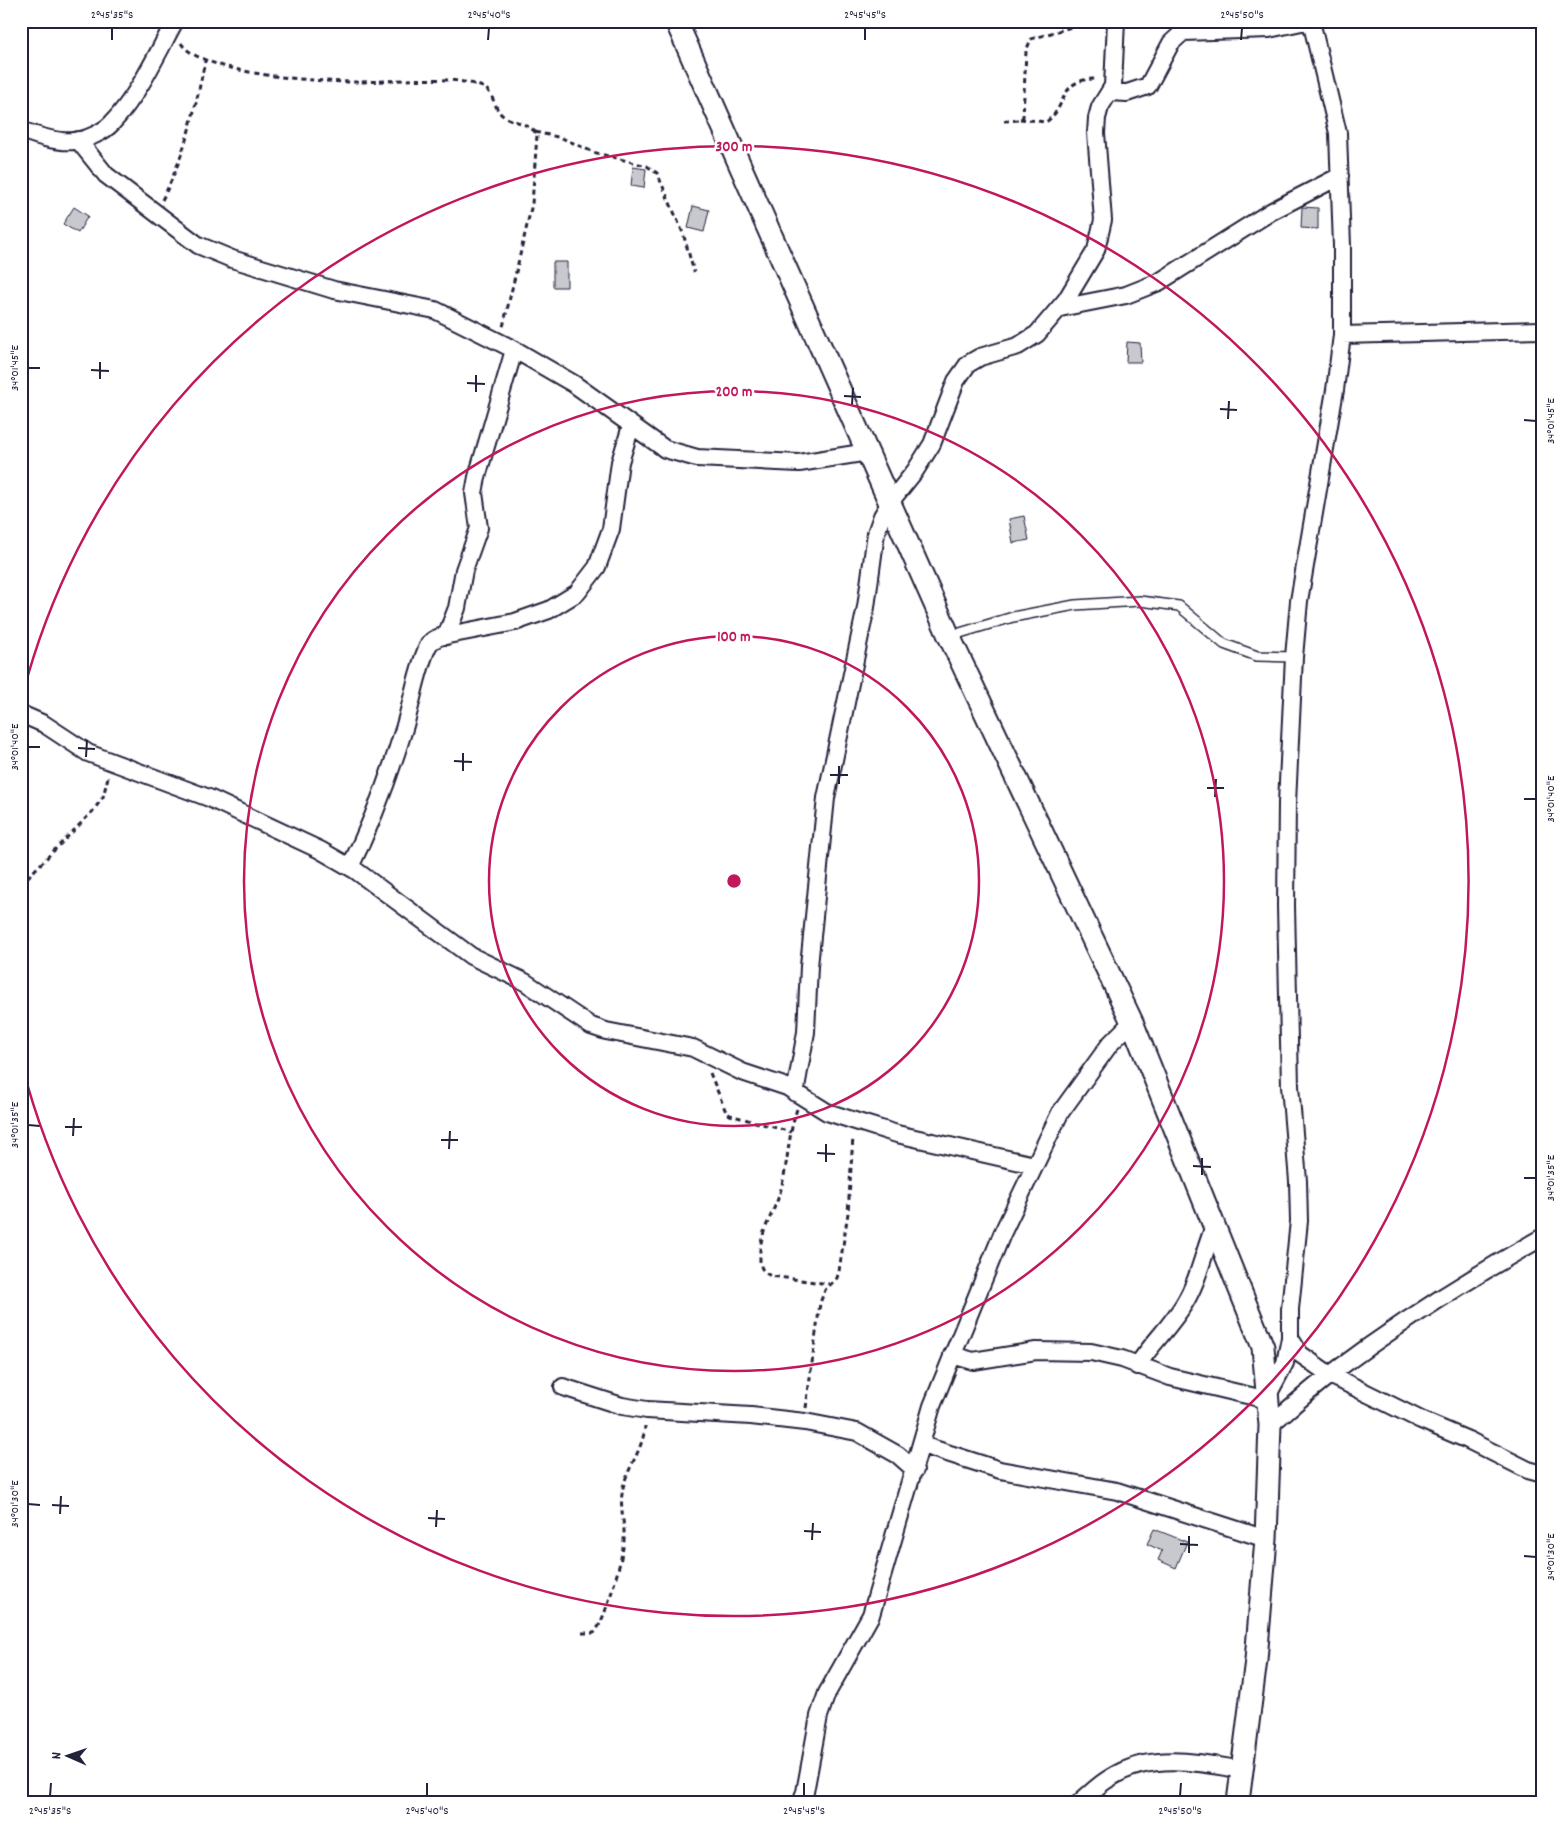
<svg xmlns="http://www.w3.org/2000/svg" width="1564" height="1823" font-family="Dekko,sans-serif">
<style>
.building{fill:#c8c8cf;stroke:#22223b}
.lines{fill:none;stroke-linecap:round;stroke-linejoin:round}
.service-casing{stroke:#22223b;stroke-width:12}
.minor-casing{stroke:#22223b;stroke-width:20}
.tertiary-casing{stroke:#22223b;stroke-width:25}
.path{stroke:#22223b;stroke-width:3;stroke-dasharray:5 4;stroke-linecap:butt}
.service{stroke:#fff;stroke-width:9}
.minor{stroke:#fff;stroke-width:16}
.tertiary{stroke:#fff;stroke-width:21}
.ticks{fill:none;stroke:#22223b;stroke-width:2}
.ring{fill:none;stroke:#c2185b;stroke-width:2.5}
.centre{fill:#c2185b;stroke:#fff;stroke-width:2.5}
.ring-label{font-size:15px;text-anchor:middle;font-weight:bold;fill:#c2185b;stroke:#fff;stroke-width:5;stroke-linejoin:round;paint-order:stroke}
.neatline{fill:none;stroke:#22223b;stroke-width:2}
.ticks-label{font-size:12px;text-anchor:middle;fill:#22223b}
</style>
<rect width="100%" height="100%" fill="#fff"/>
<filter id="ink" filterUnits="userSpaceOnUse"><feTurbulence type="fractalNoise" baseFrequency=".02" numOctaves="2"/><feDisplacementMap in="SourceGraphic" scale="10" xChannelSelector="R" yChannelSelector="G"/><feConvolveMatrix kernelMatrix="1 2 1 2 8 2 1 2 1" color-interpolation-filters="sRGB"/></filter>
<g filter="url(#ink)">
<!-- building -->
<path class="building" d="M 633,167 L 646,169 L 644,188 L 631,186 Z
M 693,206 L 709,210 L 704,232 L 688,228 Z
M 74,207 L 88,216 L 78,233 L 63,224 Z
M 1302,207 L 1318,208 L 1318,229 L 1301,228 Z
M 553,262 L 567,262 L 567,287 L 553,287 Z
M 1127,342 L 1140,343 L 1141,362 L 1126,362 Z
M 1024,516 L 1029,540 L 1013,543 L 1009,519 Z
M 1154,1529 L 1187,1542 L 1176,1568 L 1158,1560 L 1162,1551 L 1147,1544 Z"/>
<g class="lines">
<defs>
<path id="service" d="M 950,636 L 1013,617 L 1075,605 L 1140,601 L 1179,606 L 1224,644 L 1257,656 L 1294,657"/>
<path id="minor" d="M 1110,92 L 1127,93 L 1148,86 L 1171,43 L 1183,32 L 1269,29 L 1306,21
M 21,130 C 37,136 57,143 74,141 C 86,140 104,132 112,123 C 138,96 157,54 175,21
M 78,140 L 106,175 L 198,245 L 232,259 L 334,290 L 435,310 L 517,351 L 574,384 L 665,449 L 697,458 L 799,463 L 868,452
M 1060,308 L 1126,295 L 1159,282 L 1272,211 L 1340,176
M 1342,335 L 1543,330
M 446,636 L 457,608 L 464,570 L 479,528 L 474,493 L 477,477 L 514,350
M 21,714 L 44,724 L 88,753 L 209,798 L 320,850 L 355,870 L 471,956 L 525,982 L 591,1026 L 606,1031 L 693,1048 L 742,1072 L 787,1087 L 827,1112 L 855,1121 L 897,1134 L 1034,1165
M 350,867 C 371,825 388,780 402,735 C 412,706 415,674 428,646 C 431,640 436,638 443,636 L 515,622 L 549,610 L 577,593 L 597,567 L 611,529 L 620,462 L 631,426
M 795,1093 L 806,1032 L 809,966 L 826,798 L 866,607 L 876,533 L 882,516 L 891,501 L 915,471 L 932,444 L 956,381 L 968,364 L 980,357 L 1018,346 L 1037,334 L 1066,300 L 1096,250 L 1103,220 L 1096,133 L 1097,118 L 1100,107 L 1113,86 L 1116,21
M 1290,1338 L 1300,1354 L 1330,1375 L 1421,1420 L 1468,1440 L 1528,1470 L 1543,1474
M 952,1355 L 973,1361 L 1036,1351 L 1091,1352 L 1122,1359 L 1170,1377 L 1268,1400
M 1137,1366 C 1151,1344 1171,1326 1184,1304 C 1199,1280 1204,1250 1215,1224
M 563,1387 L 622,1406 L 647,1410 L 751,1416 L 805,1422 L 857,1432 L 898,1455 L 915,1470
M 1268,1395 L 1285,1363 L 1290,1338 L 1290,1309 L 1299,1221 L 1298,1181 L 1290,1086 L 1286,906 L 1287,803 L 1294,657 L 1299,601 L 1335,390 L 1342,335 L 1342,246 L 1338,133 L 1311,21
M 1270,1425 C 1290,1408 1310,1390 1331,1374 C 1399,1323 1470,1278 1543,1237
M 922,1445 L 1000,1470 L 1117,1491 L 1266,1539
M 801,1802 L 805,1792 L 819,1716 L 827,1693 L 871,1615 L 932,1406 L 1002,1234 L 1060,1113 L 1110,1044 L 1132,1022
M 1080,1802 C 1090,1794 1099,1784 1110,1778 C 1150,1752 1199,1762 1242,1770"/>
<path id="tertiary" d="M 676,21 L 949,636 L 1132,1022 L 1263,1347 L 1270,1425 L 1266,1539 L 1256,1660 L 1238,1802"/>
</defs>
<!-- service casing -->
<use href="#service" class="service-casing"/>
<!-- minor casing -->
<use href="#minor" class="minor-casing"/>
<!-- tertiary casing -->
<use href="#tertiary" class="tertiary-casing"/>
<!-- path -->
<path class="path" d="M 181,43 C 200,74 319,82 355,82 C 391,82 447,74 480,86 C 496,91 492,110 505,117 C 516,123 530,123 537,135 L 532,204 L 503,327
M 1020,119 L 1046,122 C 1069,106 1057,78 1098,79
M 1004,121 L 1019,120 L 1023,117 L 1026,51 L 1031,39 L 1092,21
M 535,132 L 562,138 L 593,152 L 647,166 L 657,173 L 683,233 L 694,272
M 162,200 C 185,155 195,110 205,61
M 21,884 L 93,811 L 103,797 L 108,777
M 710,1073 L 726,1112 L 730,1115 L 791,1132
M 797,1109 C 788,1135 788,1163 781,1189 C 775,1213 758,1232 760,1259 C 760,1268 763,1272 771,1276 L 829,1284
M 806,1408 L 820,1303 L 825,1290 L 837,1278 L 839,1271 L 848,1213 L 853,1137
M 582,1633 L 594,1633 C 605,1622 623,1557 624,1540 C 625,1524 620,1509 622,1494 C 624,1471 643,1452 645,1426"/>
<!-- service -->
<use href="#service" class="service"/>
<!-- minor -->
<use href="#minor" class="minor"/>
<!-- tertiary -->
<use href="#tertiary" class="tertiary"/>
</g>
</g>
<!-- ticks -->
<path class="ticks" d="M 112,40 L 112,28M 488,40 L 489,28M 865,40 L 865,28M 1241,40 L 1242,28M 28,368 L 40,368M 91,370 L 109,371M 100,379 L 100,362M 467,383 L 485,384M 476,392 L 476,375M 844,396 L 861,397M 852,405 L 853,388M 1220,409 L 1237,410M 1228,419 L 1229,401M 1524,420 L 1536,421M 28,747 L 40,747M 78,748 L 95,749M 86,757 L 87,740M 454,761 L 472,762M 463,771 L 463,753M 830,775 L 848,775M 839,784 L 839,766M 1207,788 L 1224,788M 1215,797 L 1216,779M 1524,799 L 1536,799M 28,1125 L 40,1126M 65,1127 L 82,1127M 73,1136 L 74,1118M 441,1140 L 458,1140M 449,1149 L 450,1131M 817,1153 L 835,1154M 826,1162 L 826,1144M 1193,1166 L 1211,1167M 1202,1175 L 1202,1158M 1524,1178 L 1536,1178M 28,1504 L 40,1505M 52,1505 L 69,1506M 60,1514 L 61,1496M 428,1518 L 445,1519M 436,1527 L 437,1510M 804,1531 L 821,1532M 812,1540 L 813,1523M 1180,1544 L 1198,1545M 1189,1553 L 1189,1536M 1524,1556 L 1536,1557M 50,1796 L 51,1783M 427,1796 L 427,1783M 804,1796 L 804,1783M 1180,1796 L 1181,1783"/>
<!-- distance rings -->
<g class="ring">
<circle cx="734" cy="881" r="245"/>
<circle cx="734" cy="881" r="490"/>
<path d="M22 697A735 735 0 1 1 22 1065"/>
</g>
<circle cx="734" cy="881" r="8" class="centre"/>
<g class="ring-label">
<text x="734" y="151">300 m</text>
<text x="734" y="396">200 m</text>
<text x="734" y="641">100 m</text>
</g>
<!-- margin -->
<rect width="1564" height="1823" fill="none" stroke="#fff" stroke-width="55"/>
<!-- north arrow -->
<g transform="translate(68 1756) rotate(272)" stroke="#ffffff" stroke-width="4" paint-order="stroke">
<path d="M0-4L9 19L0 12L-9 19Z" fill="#22223b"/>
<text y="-8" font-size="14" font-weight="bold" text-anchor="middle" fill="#22223b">N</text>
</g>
<rect x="28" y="28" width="1508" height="1768" class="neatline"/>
<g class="ticks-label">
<text x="112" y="18">2°45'35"S</text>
<text x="489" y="18">2°45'40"S</text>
<text x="865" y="18">2°45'45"S</text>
<text x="1242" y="18">2°45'50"S</text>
<text transform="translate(14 368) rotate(-90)" y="4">34°01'45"E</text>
<text transform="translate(1550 421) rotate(-90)" y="4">34°01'45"E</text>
<text transform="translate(14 747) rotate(-90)" y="4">34°01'40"E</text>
<text transform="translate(1550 799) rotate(-90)" y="4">34°01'40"E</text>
<text transform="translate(14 1125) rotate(-90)" y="4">34°01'35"E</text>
<text transform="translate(1550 1178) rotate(-90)" y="4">34°01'35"E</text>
<text transform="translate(14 1504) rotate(-90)" y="4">34°01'30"E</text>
<text transform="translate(1550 1557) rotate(-90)" y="4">34°01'30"E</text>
<text x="50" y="1814">2°45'35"S</text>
<text x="427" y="1814">2°45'40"S</text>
<text x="804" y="1814">2°45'45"S</text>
<text x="1180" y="1814">2°45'50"S</text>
</g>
</svg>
